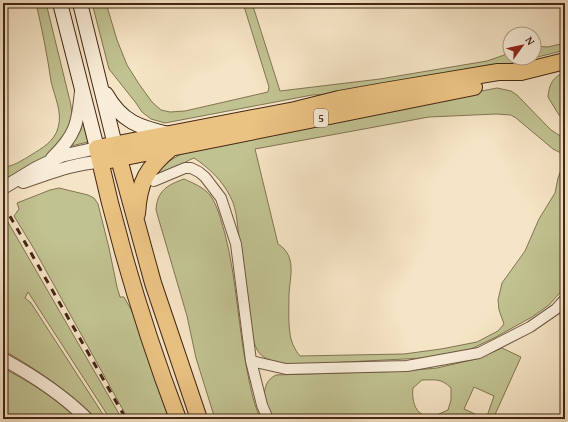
<svg xmlns="http://www.w3.org/2000/svg" width="568" height="422" font-family="'Gentium Book Plus',serif">
<style>
.green{fill:#c1c291;stroke:#827452;fill-rule:evenodd}
.lines{fill:none;stroke-linecap:round;stroke-linejoin:round}
.minor-casing{stroke:#705640;stroke-width:12}
.tertiary-casing{stroke:#705640;stroke-width:14}
.secondary-casing{stroke:#442614;stroke-width:16}
.primary-casing{stroke:#442614;stroke-width:18}
.minor{stroke:#f8edd9;stroke-width:10}
.tertiary{stroke:#f8edd9;stroke-width:12}
.secondary{stroke:#f8edd9;stroke-width:14}
.primary{stroke:#eac282;stroke-width:16}
.rail{stroke:#442614;stroke-width:3;stroke-dasharray:7 7;stroke-linecap:butt}
.labels{text-anchor:middle;stroke-width:3;stroke-linejoin:round;paint-order:stroke}
.shield{fill:#f8edd9;stroke:#7a624f;stroke-width:1}
.shield-label{font-size:11px;font-weight:bold;fill:#442614}
</style>
<rect width="100%" height="100%" fill="#f5e4c5"/>
<filter id="stains"><feTurbulence type="fractalNoise" baseFrequency=".005" numOctaves="4"/><feColorMatrix values="0 0 0 0 .2 0 0 0 0 .09 0 0 0 0 .02 0 0 0 .5 -.17"/></filter>
<radialGradient id="worn" r=".72"><stop offset=".6" stop-color="#630" stop-opacity="0"/><stop offset="1" stop-color="#630" stop-opacity=".3"/></radialGradient>
<!-- green -->
<path class="green" d="M 36,3 L 46,3 L 68,93 C 70,101 73,111 71,120 C 65,154 30,167 3,182 L 3,167 C 12,167 23,160 31,155 C 42,148 54,142 58,128 C 63,112 54,96 51,81 C 47,54 42,29 36,3 Z
M 92,3 L 106,3 L 117,40 L 127,65 L 139,84 L 152,102 L 161,110 L 170,112 L 185,111 L 268,92 L 269,87 L 243,3 L 252,3 L 280,91 L 380,79 L 487,61 L 510,53 L 510,58 L 516,58 L 515,62 L 511,65 L 353,93 L 312,95 L 165,123 L 151,119 L 142,112 L 136,103 L 109,69 Z
M 565,43 L 565,50 L 534,58 L 534,46 L 548,47 Z
M 565,72 L 565,120 L 559,115 L 548,97 C 549,84 553,77 565,72 Z
M 497,88 L 511,91 L 517,95 L 551,130 L 565,139 L 565,155 L 553,149 L 516,118 L 511,115 L 496,114 L 429,117 L 255,149 L 278,244 C 297,256 290,276 289,294 C 289,307 288,321 290,334 C 291,342 295,350 300,356 L 404,354 L 441,349 L 477,342 L 498,331 L 504,324 L 499,310 L 498,300 L 502,283 L 525,251 L 539,219 L 555,193 L 558,178 L 565,159 L 565,287 L 549,305 L 532,317 L 496,337 L 471,349 L 424,358 L 286,365 C 261,358 257,357 251,331 C 247,300 244,268 239,237 C 237,224 237,210 231,198 C 223,181 209,168 194,158 C 181,163 172,173 157,174 L 156,173 L 161,166 L 186,151 L 346,117 Z
M 82,122 L 84,122 L 88,142 L 71,146 L 81,130 Z
M 184,179 C 193,183 203,187 210,195 C 218,206 221,221 225,234 C 237,280 238,329 248,375 C 251,390 254,406 261,419 L 215,419 L 196,358 L 187,316 L 156,210 C 157,191 167,185 184,179 Z
M 59,188 L 88,195 L 94,198 L 98,204 L 109,248 L 117,287 L 120,297 L 124,297 L 134,315 L 169,419 L 128,419 L 34,249 L 14,216 L 19,209 L 17,203 L 50,190 Z
M 5,217 L 122,419 L 110,419 L 28,292 L 25,298 L 31,303 L 106,419 L 97,419 C 68,391 38,370 3,350 L 3,295 L 5,292 L 3,291 L 3,218 Z
M 502,348 L 521,357 L 493,419 L 272,419 C 265,405 258,384 276,375 L 405,371 L 437,368 L 476,359 ZM 422,380 C 436,380 441,378 451,388 L 451,400 L 448,410 L 432,417 C 429,416 423,415 420,413 C 413,407 412,396 413,388 ZM 474,387 L 494,396 L 486,419 L 464,409 Z
M 3,368 C 30,382 55,398 77,419 L 3,419 Z"/>
<g class="lines">
<defs>
<path id="minor" d="M 154,181 L 185,168 L 191,168 L 199,172 L 205,177 L 221,198 L 236,244 L 251,361 L 262,405 L 268,419
M 251,361 L 286,369 L 407,366 L 479,353 L 530,327 L 556,309 L 565,299"/>
<path id="tertiary" d="M 52,158 C 76,135 78,123 81,91
M 23,182 C 48,174 74,163 100,162
M 3,188 L 36,168 L 61,156 L 97,148
M 3,359 C 34,376 62,394 87,419"/>
<path id="secondary" d="M 60,3 L 97,148
M 80,3 L 115,145
M 106,94 C 122,122 139,127 168,134"/>
<path id="primary" d="M 116,148 L 153,283 L 199,419
M 100,162 L 474,87
M 137,214 C 139,181 147,168 172,147
M 178,419 C 145,332 117,238 97,148 L 295,110 L 339,99 L 384,91 L 498,72 L 521,72 L 565,61"/>
</defs>
<!-- minor casing -->
<use href="#minor" class="minor-casing"/>
<!-- tertiary casing -->
<use href="#tertiary" class="tertiary-casing"/>
<!-- secondary casing -->
<use href="#secondary" class="secondary-casing"/>
<!-- primary casing -->
<use href="#primary" class="primary-casing"/>
<!-- minor -->
<use href="#minor" class="minor"/>
<!-- tertiary -->
<use href="#tertiary" class="tertiary"/>
<!-- secondary -->
<use href="#secondary" class="secondary"/>
<!-- primary -->
<use href="#primary" class="primary"/>
<!-- rail -->
<path class="rail" d="M 3,204 L 126,419"/>
</g>
<g class="labels">
<!-- shield labels -->
<rect class="shield" x="314" y="109" width="14" height="18" rx="3"/>
<g class="shield-label">
<text x="321" y="122">5</text>
</g>
</g>
<!-- margin -->
<rect width="568" height="422" fill="none" stroke="#f5e4c5" stroke-width="16"/>
<rect x="4" y="4" width="560" height="414" fill="none" stroke="#442614" stroke-width="2"/>
<rect x="8" y="8" width="552" height="406" fill="none" stroke="#442614"/>
<!-- north arrow -->
<g transform="translate(522 46) rotate(57)"><circle r="19" fill="#f8edd9" stroke="#b09d8a"/>
<path d="M0-3L7 15L0 10L-7 15Z" fill="#8f2418"/>
<text y="-6" font-size="11" font-weight="bold" text-anchor="middle" fill="#442614">N</text>
</g>
<rect width="100%" height="100%" filter="url(#stains)"/>
<rect width="100%" height="100%" fill="url(#worn)"/>
</svg>
